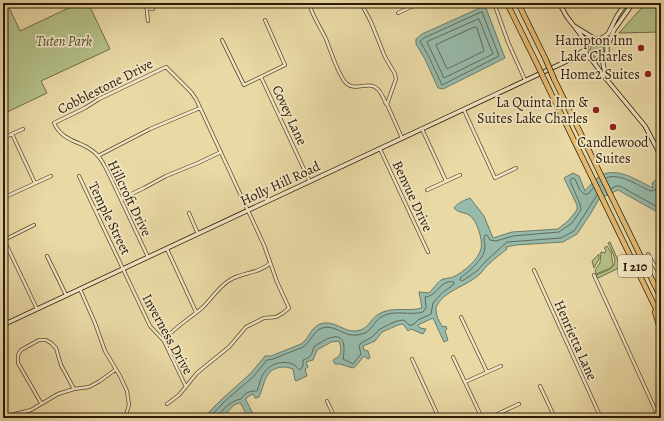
<svg xmlns="http://www.w3.org/2000/svg" width="664" height="421" viewBox="0 0 664 421" font-family="Alegreya,serif">
  <rect width="100%" height="100%" fill="#e9d9a5"/>
  <filter id="stains"><feTurbulence type="fractalNoise" baseFrequency=".005" numOctaves="4"/><feColorMatrix values="0 0 0 0 .2 0 0 0 0 .09 0 0 0 0 .02 0 0 0 .5 -.17"/></filter>
  <radialGradient id="worn" r=".72"><stop offset=".6" stop-color="#630" stop-opacity="0"/><stop offset="1" stop-color="#630" stop-opacity=".3"/></radialGradient>
  <path fill="#b4c088" stroke="#706d47" d="M3,3H7L20,31L79,3H88L110,49L41,81L47,93L3,114Z
    M646,3H661V32L619,33Z
    M590 50a7 7 0 1 1 14 0a7 7 0 1 1-14 0Z
    M610,242L621,267L598,278L596,275C618,267 619,264 608,243Z
    M607,246L611,252L613,265L611,268L596,274L595,270L600,263L601,252L605,253L606,250L604,248Z
    M599,254V259L594,268L592,261Z"/>
  <path fill="#97baab" stroke="#6c7a69" d="M482,7L486,8L505,58L443,89L438,88L425,59L416,44V39L422,34Z
    M573,173L579,176L585,191C591,184 599,174 608,173C623,170 640,182 653,188L652,183L656,180L661,188V214L618,190L599,199L591,213L577,234L563,242L516,245L506,247L507,249C501,254 495,258 490,263C486,266 483,271 480,274C466,287 444,290 436,307C436,316 438,320 443,327L446,326L447,329L445,331L448,340L444,342L433,318L418,325L420,328L426,329L423,334L411,329L408,331L403,324L398,325L382,332L375,341L363,346L364,350L368,351L370,358L368,359L364,356C360,360 358,365 353,368L340,364H335L333,360L339,356C342,351 341,347 339,341L331,342L317,350L313,360L306,362L308,367L305,369L307,376L296,381L295,380L293,369C283,365 271,367 266,378C263,384 262,391 259,397L255,398L253,394L247,397L246,400L255,418H248L241,404L239,403L234,405L222,418H203L221,400L251,373L265,356H271L301,344C310,338 310,328 320,324C334,319 343,332 355,331C370,330 369,319 379,314C392,306 408,312 422,308L419,292L429,293C432,290 438,282 441,280C445,278 450,278 453,277C464,272 478,260 481,249C483,241 478,226 474,220C467,210 460,215 454,208C457,203 465,200 470,198L484,216L493,238L512,232L558,229L569,220L577,210V205L564,178Z"/>
  <g fill="none" stroke-linecap="round" stroke-linejoin="round">
    <path stroke="#616a58" stroke-width="1" d="M482,12L499,56L442,85L429,57L420,41L424,38Z
      M479,19L493,54L444,78L427,42Z
      M475,27L477,28L484,51L447,69L436,45Z
      M606,178C620,172 638,186 651,191L657,189H661
      M593,188L588,194H584L580,190L575,179L573,178L571,179L570,181L580,204L581,210L572,223L559,232L513,236L496,241L490,240L487,235H485C483,239 485,242 485,247C485,258 469,272 461,277L460,280L462,281L477,271L486,261L507,242L561,238L574,231L597,195
      M611,189L616,186H620L661,209
      M209,418L224,402L254,376L267,360L273,359L303,347C311,342 313,331 322,328C335,324 344,337 357,335C373,333 371,324 381,317C393,309 411,316 423,312L426,308L425,297C438,296 440,279 454,282L453,285L442,293L433,303L431,314L418,320L413,325H409L404,320L397,321L390,324L380,329L372,337L361,343L359,346L361,354L353,364L343,359C346,342 343,330 323,341C321,343 317,344 315,346C312,349 313,352 311,355C309,358 306,359 303,360V366L300,370C297,368 296,366 293,364C281,360 268,364 262,376C260,380 259,386 257,391C250,391 245,392 241,399C233,400 220,409 219,418"/>
    <defs>
      <path id="street" d="M146,3L148,21
        M309,3C312,16 321,28 326,39C330,49 339,78 347,84C361,94 374,71 386,104
        M361,3L371,22L385,57L395,74L396,79L387,104L402,138
        M494,3L508,42L525,80
        M155,5L156,3
        M147,8L153,9V7
        M398,13L419,3
        M222,40L244,85L285,65L265,20
        M261,77L310,182
        M464,110L495,178L516,168
        M422,129L446,181
        M12,134L35,183
        M3,138L23,129
        M380,149L428,252
        M98,156L150,129L200,108
        M79,176L150,326L164,341L186,387
        M427,190L460,175
        M3,198L51,176
        M121,199L144,188L166,176L198,163L221,152
        M189,213L198,234
        M4,240L37,309
        M4,240L34,225
        M167,249L196,312
        M648,254L661,277
        M47,256L66,295
        M148,257C137,234 126,210 115,187C110,177 106,166 99,157C87,141 63,144 54,123L85,108L99,99L166,67L191,92L196,99L264,245L277,282L289,308L283,313L276,317L264,318L246,327L229,347L197,373L179,395L167,404
        M534,270L601,418
        M594,275L659,418
        M80,289L95,323L105,351L120,376L127,391L129,405L125,418
        M461,317L487,372
        M164,340C175,327 189,319 202,308C212,299 218,287 230,280C243,272 258,274 269,264
        M453,357L482,418
        M412,359L439,418
        M465,382L501,366
        M540,386L555,418
        M327,401L335,418
        M41,403L18,363V355L21,350L39,340H46L51,343L56,348L61,365L74,389
        M3,417L31,410L58,394L74,389L89,387L100,381L115,370
        M393,417V418
        M489,418L519,404"/>
      <path id="secondary" d="M559,3L567,17L584,39L586,47
        M574,26L595,39L602,40L607,45V52L604,58L603,64L606,77
        M595,39C577,44 588,68 604,58
        M600,39L608,34L617,16L626,3
        M607,47L614,30L633,3
        M572,60L582,57L590,58
        M592,60L603,75L645,126L661,156
        M3,325L567,61L586,49"/>
      <path id="highway" d="M507,3L537,64
        M518,3L546,60
        M554,79L661,298
        M546,83L661,319
        M655,312L661,332"/>
    </defs>
    <use href="#street" stroke="#5a4a2e" stroke-width="4"/>
    <use href="#secondary" stroke="#2b1a06" stroke-width="5"/>
    <use href="#highway" stroke="#2b1a06" stroke-width="6"/>
    <use href="#street" stroke="#f1e6c4" stroke-width="2.5"/>
    <use href="#secondary" stroke="#f1e6c4" stroke-width="3.5"/>
    <use href="#highway" stroke="#e4bc72" stroke-width="4.5"/>
    <defs>
      <path id="highway-bridge" d="M546,60L554,79
        M537,64L546,83"/>
    </defs>
    <use href="#highway-bridge" stroke="#2b1a06" stroke-width="6" stroke-linecap="butt"/>
    <use href="#highway-bridge" stroke="#e4bc72" stroke-width="4.5"/>
  </g>
  <g fill="#8f2418" stroke="#f1e6c4" stroke-width="1.5">
    <circle cx="641" cy="48" r="4"/>
    <circle cx="648" cy="74" r="4"/>
    <circle cx="596" cy="110" r="4"/>
    <circle cx="613" cy="127" r="4"/>
  </g>
  <g text-anchor="middle" stroke-width="3.5" stroke-linejoin="round" paint-order="stroke">
    <rect fill="#f1e6c4" stroke="#66573f" stroke-width="1" x="618" y="255" width="34" height="22" rx="3"/>
    <g font-size="13" font-weight="bold" fill="#2b1a06">
      <text x="635" y="271">I 210</text>
    </g>
    <g font-size="14" fill="#2b1a06" stroke="#f1e6c4" text-anchor="end">
      <text x="633" y="45">Hampton Inn<tspan x="633" dy="16">Lake Charles</tspan></text>
      <text x="640" y="79">Home2 Suites</text>
      <text x="588" y="107">La Quinta Inn &amp;<tspan x="588" dy="16">Suites Lake Charles</tspan></text>
      <text x="613" y="147" text-anchor="middle">Candlewood<tspan x="613" dy="16">Suites</tspan></text>
    </g>
    <g font-size="14" font-style="italic" fill="#544c2d" stroke="#f1e6c4">
      <text x="64" y="46">Tuten Park</text>
    </g>
    <g font-size="14" fill="#2b1a06" stroke="#f1e6c4">
      <text transform="translate(105 86) rotate(-27)" y="5">Cobblestone Drive</text>
      <text transform="translate(290 115) rotate(65)" y="5">Covey Lane</text>
      <text transform="translate(280 183) rotate(-25)" y="5">Holly Hill Road</text>
      <text transform="translate(413 196) rotate(65)" y="5">Benvue Drive</text>
      <text transform="translate(130 198) rotate(64)" y="5">Hillcroft Drive</text>
      <text transform="translate(110 218) rotate(64)" y="5">Temple Street</text>
      <text transform="translate(168 334) rotate(61)" y="5">Inverness Drive</text>
      <text transform="translate(576 340) rotate(66)" y="5">Henrietta Lane</text>
    </g>
  </g>
  <rect width="664" height="421" fill="none" stroke="#e9d9a5" stroke-width="16"/>
  <rect x="4" y="4" width="656" height="413" fill="none" stroke="#2b1a06" stroke-width="2"/>
  <rect x="8" y="8" width="648" height="405" fill="none" stroke="#2b1a06"/>
  <rect width="100%" height="100%" filter="url(#stains)"/>
  <rect width="100%" height="100%" fill="url(#worn)"/>
</svg>
